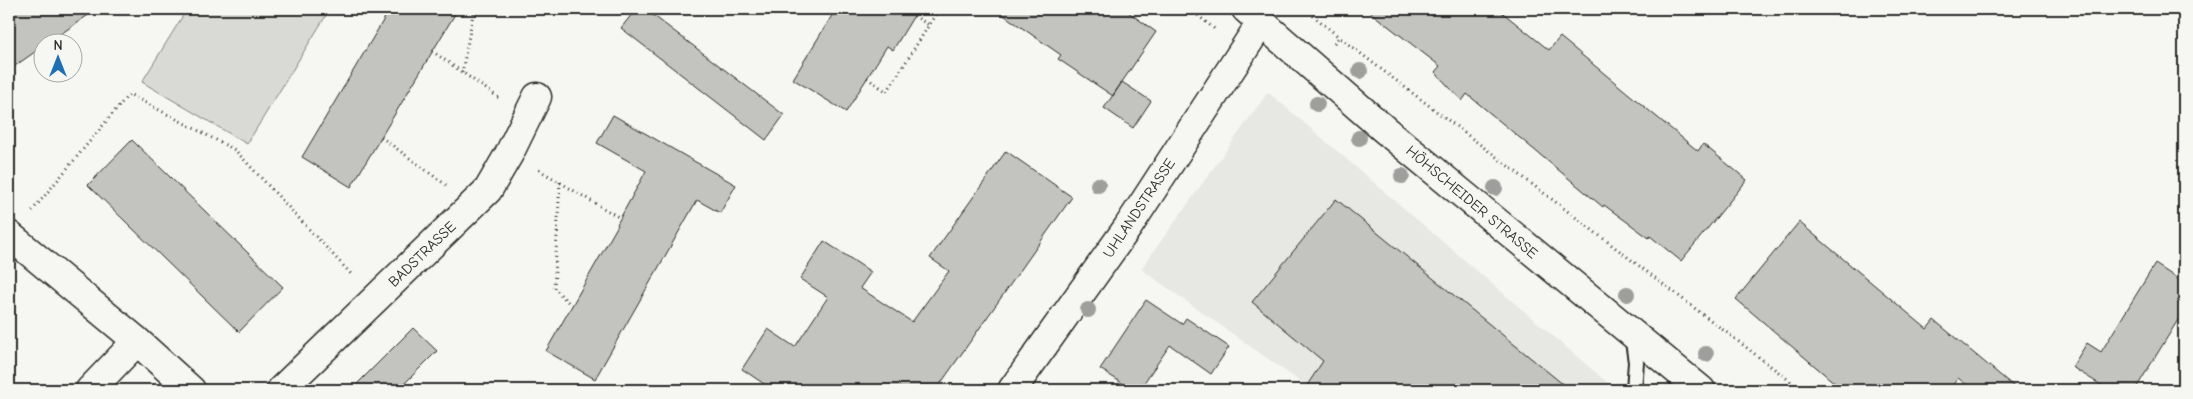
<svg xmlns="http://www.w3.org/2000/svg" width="2193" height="399" viewBox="0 0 2193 399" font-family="'Comic Neue',sans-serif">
  <rect width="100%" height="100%" fill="#f6f6f2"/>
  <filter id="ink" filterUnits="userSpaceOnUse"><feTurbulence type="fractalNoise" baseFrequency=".02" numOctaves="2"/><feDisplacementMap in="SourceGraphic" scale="10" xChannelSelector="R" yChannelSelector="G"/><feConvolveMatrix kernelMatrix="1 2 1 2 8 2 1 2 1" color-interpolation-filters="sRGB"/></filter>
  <g filter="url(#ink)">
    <path fill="#e7e7e3" d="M1268,92L1616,390H1312L1141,269Z"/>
    <path fill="#d9d9d5" stroke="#828280" d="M187,9H330L247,144L142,82Z"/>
    <path fill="#c3c3c0" stroke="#2b2b2b" d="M9,9H97L49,42H42V47L9,70Z
      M390,9H458L351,187L302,157Z
      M636,9H645L784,115L766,140L621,28Z
      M836,9H918L893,50L887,46L846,112L793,79Z
      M995,9H1124L1156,32L1122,82L1151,101L1133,128L1104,108L1122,82L1113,96L1058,59L1061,55Z
      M1366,9H1498L1549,50L1560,37L1698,151L1703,144L1747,180L1681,261L1650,236L1649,238L1604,205L1603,207L1467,94L1462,101L1435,72L1440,66Z
      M613,115L736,185L720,213L697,200L595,379L546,351L618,225L617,224L646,171L597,143Z
      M132,140L283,287L239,332L88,185Z
      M1006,151L1072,197L936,390H773L742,369L768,329L795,347L828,297L800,279L824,241L871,272L860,288L912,322L949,271L930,258Z
      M1336,199L1570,390H1304L1323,361L1252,302Z
      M1799,222L1927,329L1934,320L2018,390H1973L1958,378L1949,390H1843L1736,299Z
      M2155,264L2184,283V310L2135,390H2109L2072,367L2087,343L2101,352Z
      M1146,300L1182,324L1186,318L1229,347L1211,374L1170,345L1139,390H1133L1100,369Z
      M413,328L437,351L398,390H351Z"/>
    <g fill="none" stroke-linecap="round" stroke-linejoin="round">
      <defs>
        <path id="service" d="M1632,335L1636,362L1634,390"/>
        <path id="minor" d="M9,235L137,341L191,390
          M90,390L137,341
          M281,390L488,190L509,154L537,97
          M1012,390L1128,227L1261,23"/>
        <path id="tertiary" d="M1246,9L1385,130L1701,390"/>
      </defs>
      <use href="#service" stroke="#2b2b2b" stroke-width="18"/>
      <use href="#minor" stroke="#2b2b2b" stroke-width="31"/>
      <use href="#tertiary" stroke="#2b2b2b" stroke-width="31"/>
      <path stroke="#2b2b2b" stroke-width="3" stroke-dasharray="1 4" stroke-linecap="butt" d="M1190,9L1217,31
        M1305,9L1339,37
        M914,16L929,25
        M1334,43L1339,37L1802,390
        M432,51L499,98
        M462,73L474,9
        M867,78L887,92L939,9
        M381,137L446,185
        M539,170L620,218
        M560,182L554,288L570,304
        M32,211L129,94L235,150L352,275"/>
      <use href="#service" stroke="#f6f6f2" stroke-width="14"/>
      <use href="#minor" stroke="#f6f6f2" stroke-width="28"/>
      <use href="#tertiary" stroke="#f6f6f2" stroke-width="28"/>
    </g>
    <g fill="#9e9e9c">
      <circle cx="1360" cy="71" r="8"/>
      <circle cx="1317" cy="104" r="8"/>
      <circle cx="1359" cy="138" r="8"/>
      <circle cx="1402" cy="176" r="8"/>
      <circle cx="1098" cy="185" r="8"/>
      <circle cx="1495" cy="188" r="8"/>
      <circle cx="1627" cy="294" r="8"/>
      <circle cx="1088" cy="310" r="8"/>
      <circle cx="1706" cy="354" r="8"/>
    </g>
  </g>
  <g text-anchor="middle" stroke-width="5" stroke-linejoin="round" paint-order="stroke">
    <g font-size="15" fill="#2b2b2b" stroke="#f6f6f2">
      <text transform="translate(1472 202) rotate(40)" y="5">HÖHSCHEIDER STRASSE</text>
      <text transform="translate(1139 208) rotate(-56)" y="5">UHLANDSTRASSE</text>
      <text transform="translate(422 254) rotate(-44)" y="5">BADSTRASSE</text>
    </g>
  </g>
  <rect width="2193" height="399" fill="none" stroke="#f6f6f2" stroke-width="30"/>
  <rect x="15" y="15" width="2163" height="369" fill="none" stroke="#2b2b2b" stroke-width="2" filter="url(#ink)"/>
  <g transform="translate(58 58)"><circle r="24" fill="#f6f6f2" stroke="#a5a5a2"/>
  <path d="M0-4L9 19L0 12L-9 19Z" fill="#1f6fb2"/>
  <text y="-8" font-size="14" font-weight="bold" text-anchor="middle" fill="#2b2b2b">N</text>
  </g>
</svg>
